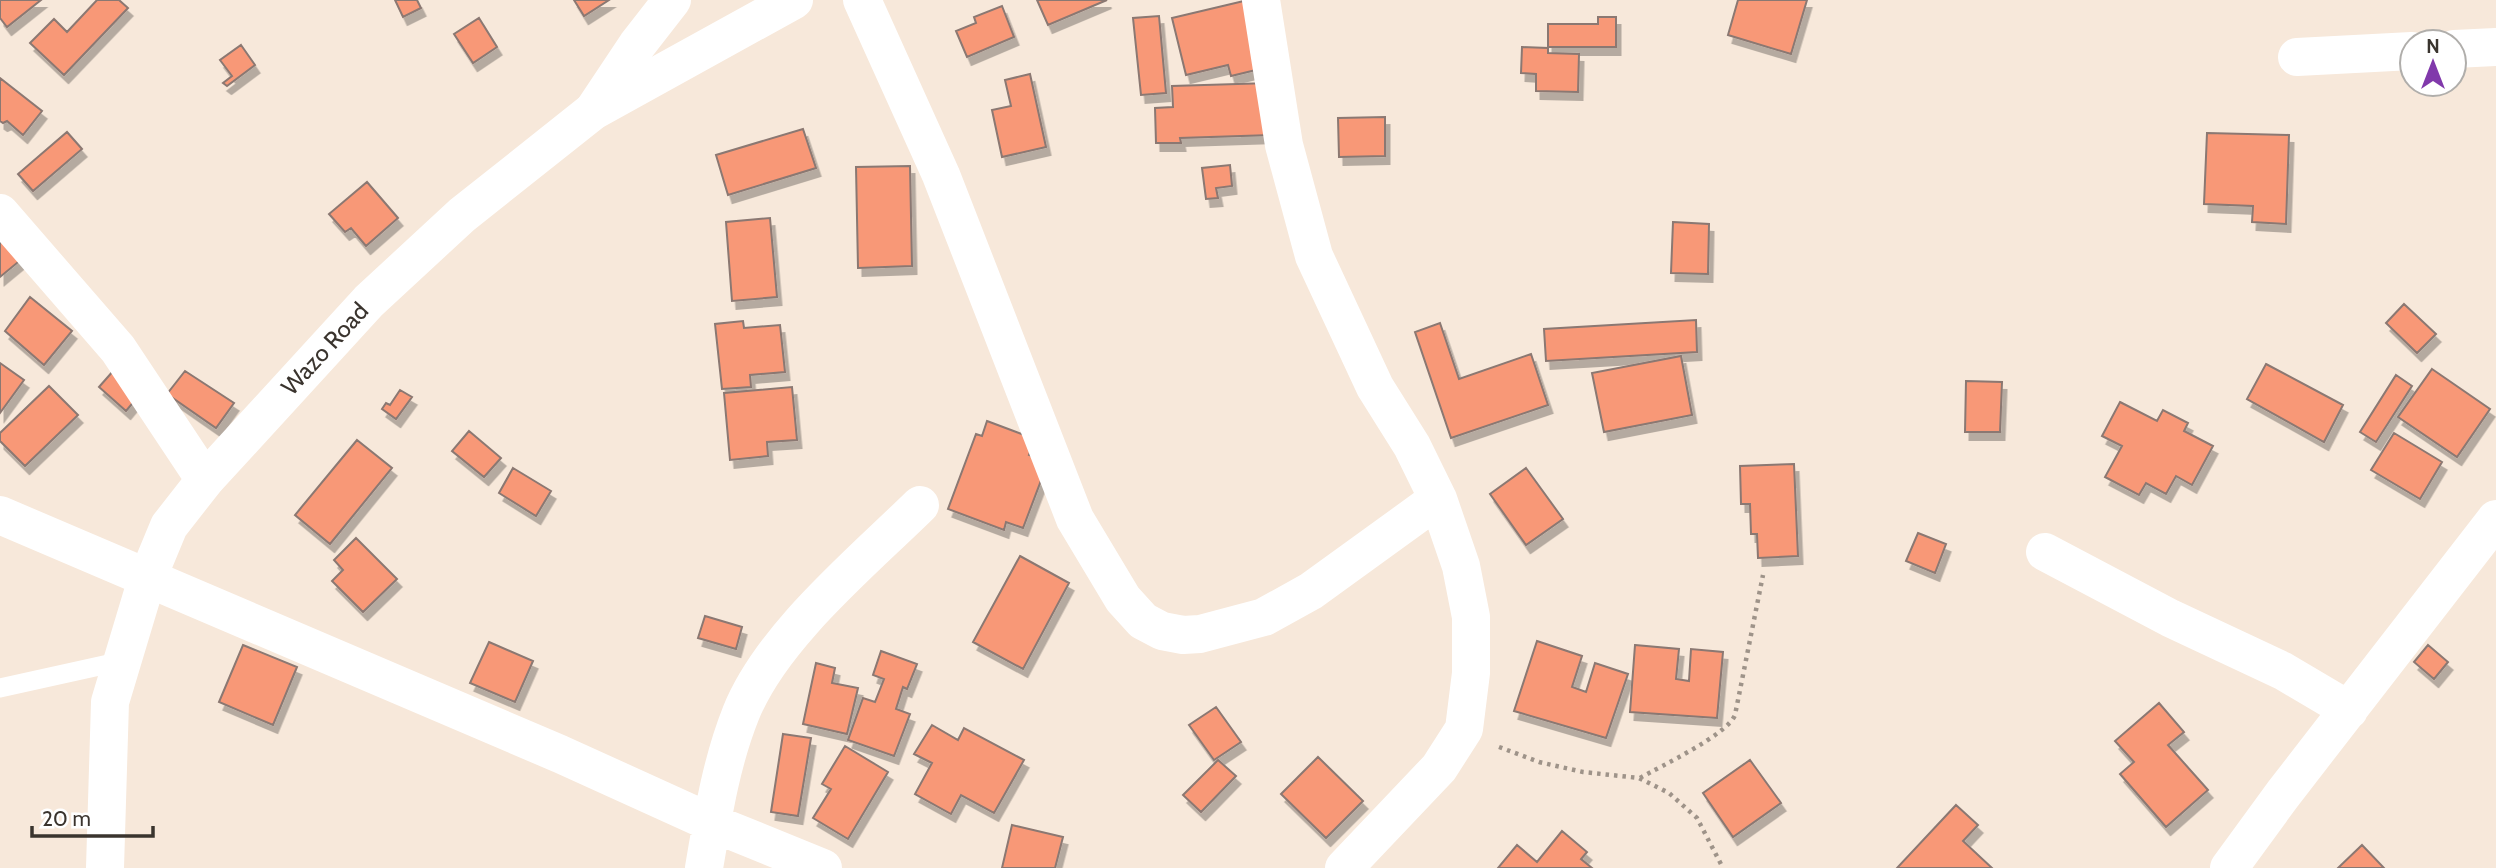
<svg xmlns="http://www.w3.org/2000/svg" width="2496" height="868" viewBox="0 0 2496 868" font-family="Cabin,sans-serif">
  <defs>
    <filter id="shadow"><feDropShadow dx="4.5" dy="8" stdDeviation="0" flood-color="#0004"/></filter>
  </defs>
  <rect width="100%" height="100%" fill="#f7e8da"/>
  <path fill="#f89877" stroke="#8b7872" stroke-width="2" filter="url(#shadow)" d="M0,0H41L7,27L0,18Z
    M97,0H119L128,8L64,75L30,43L54,19L67,32Z
    M395,0H417L421,8L403,17Z
    M574,0H609L584,16Z
    M1037,0H1107L1048,25Z
    M1248,0L1256,70L1231,76L1228,65L1186,75L1172,18Z
    M1738,0H1807L1791,54L1728,35Z
    M1002,6L1014,37L967,57L956,31L976,23L974,17Z
    M1159,16L1166,93L1141,95L1133,18Z
    M1598,17H1616V47H1548V24H1598Z
    M479,18L497,47L473,63L454,34Z
    M241,45L255,65L227,86L223,83L232,76L220,60Z
    M1522,47L1548,48V53L1579,54L1578,92L1536,91V74L1521,73Z
    M1030,74L1046,147L1002,157L992,110L1011,106L1005,80Z
    M0,78L42,111L23,135L7,121L3,123L0,121Z
    M1270,83L1272,135L1180,138L1181,143H1156L1155,108L1173,107L1172,86Z
    M1385,117V156L1339,157L1338,118Z
    M803,129L816,168L728,195L716,155Z
    M67,132L82,149L33,191L18,174Z
    M2207,133L2289,135L2286,224L2252,222L2253,206L2204,204Z
    M1230,165L1232,186L1216,188L1218,198L1206,199L1202,168Z
    M910,166L912,266L858,268L856,167Z
    M367,182L398,218L366,246L351,228L345,232L329,214Z
    M770,218L777,297L732,301L726,222Z
    M1673,222L1709,224L1708,274L1671,273Z
    M0,231L23,258L0,277Z
    M30,297L72,331L44,365L5,331Z
    M2404,304L2436,334L2417,353L2386,323Z
    M1696,320L1697,352L1546,361L1544,329Z
    M743,321L744,328L780,325L785,372L750,375L751,387L722,389L715,324Z
    M1440,323L1459,379L1531,354L1548,405L1451,438L1415,332Z
    M1681,356L1692,415L1604,432L1592,373Z
    M0,363L24,380L0,413Z
    M2266,364L2343,405L2324,442L2247,399Z
    M2432,369L2490,409L2457,457L2398,417Z
    M114,370L141,393L126,411L99,387Z
    M185,371L234,403L216,428L167,394Z
    M2396,375L2412,386L2376,442L2360,432Z
    M1966,381L2002,382L2000,432H1965Z
    M49,386L78,415L25,466L0,441V433Z
    M792,387L797,440L767,442L768,456L730,460L724,393Z
    M400,390L412,397L396,419L382,409L386,403L390,405Z
    M2120,402L2157,421L2163,410L2188,423L2184,431L2213,446L2192,485L2176,476L2166,494L2146,483L2139,495L2105,477L2122,446L2102,436Z
    M987,421L1035,439L1029,455L1048,462L1023,528L1006,522L1004,530L948,509L976,434L982,436Z
    M469,431L501,458L484,477L452,451Z
    M2394,433L2442,462L2420,499L2371,470Z
    M357,440L392,468L330,544L295,515Z
    M1794,464L1798,556L1758,558L1757,534H1751L1750,504H1741L1740,466Z
    M513,468L551,491L536,516L499,493Z
    M1526,468L1563,519L1526,545L1490,494Z
    M1918,533L1946,544L1935,573L1906,561Z
    M356,538L397,579L363,612L332,581L343,570L334,560Z
    M1020,556L1069,583L1023,669L973,642Z
    M705,616L742,627L736,649L698,638Z
    M1537,641L1582,656L1572,687L1586,692L1595,663L1628,674L1606,738L1514,711Z
    M489,642L533,661L515,702L470,683Z
    M243,645L297,667L273,725L219,702Z
    M1635,645L1679,649L1676,679L1689,681L1691,649L1723,652L1717,718L1630,712Z
    M2428,645L2448,662L2434,679L2414,662Z
    M881,651L917,664L907,689L903,687L896,709L910,714L894,756L848,740L863,698L875,702L884,679L873,675Z
    M816,663L835,668L832,683L858,688L847,734L803,724Z
    M2159,703L2184,732L2168,745L2208,790L2166,827L2120,774L2134,762L2115,741Z
    M1216,707L1241,742L1214,760L1189,725Z
    M932,725L958,740L964,728L1024,760L994,813L961,795L951,814L915,794L932,763L914,754Z
    M783,734L811,738L798,816L771,812Z
    M845,746L888,772L848,839L813,818L831,789L822,784Z
    M1318,757L1363,801L1326,838L1281,794Z
    M1218,760L1236,776L1201,812L1183,795Z
    M1750,760L1781,803L1733,837L1703,793Z
    M1956,805L1978,825L1963,841L1992,868H1897Z
    M1012,825L1063,837L1055,868H1002Z
    M1562,831L1587,852L1581,859L1592,868H1498L1517,845L1537,862Z
    M2362,845L2384,868H2338Z"/>
  <g fill="none" stroke-linecap="round" stroke-linejoin="round">
    <path stroke="#9e9389" stroke-width="4.5" stroke-dasharray="3.5 5" stroke-linecap="butt" d="M1499,747L1539,762L1583,772L1639,778L1669,793L1697,818L1723,868
      M1640,778C1661,766 1727,735 1735,715L1763,575"/>
    <path stroke="#fff" stroke-width="19" d="M0,688L122,661"/>
    <path stroke="#fff" stroke-width="38" d="M862,0L941,175L1075,519L1123,599L1143,621L1162,631L1183,635L1200,634L1264,617L1311,591L1438,499
      M1261,0L1284,145L1314,256L1375,387L1412,446L1438,499L1461,566L1471,617V673L1464,729L1439,768L1344,868
      M2454,49L2496,47
      M2297,57L2412,51
      M593,111L637,45L672,0
      M0,213L118,349L205,480
      M0,515L560,754L712,823L823,868
      M2045,552L2170,618L2283,671L2349,710
      M704,868C713,815 721,763 741,713C772,636 861,563 920,505
      M2229,868L2283,794L2496,519"/>
    <path stroke="#fff" stroke-width="38" id="s1" d="M105,868L110,702L147,579L169,526L205,480L369,301L462,215L593,111L794,0"/>
  </g>
  <g text-anchor="middle" stroke-width="5" stroke-linejoin="round" paint-order="stroke">
    <g font-size="24" fill="#3a342e" stroke="#fff">
      <text dy="8" stroke="none"><textPath href="#s1" startOffset="588">Wazo Road</textPath></text>
    </g>
  </g>
  <g transform="translate(2433 63)"><circle r="33" fill="#ffffff" stroke="#b0aeab" stroke-width="2"/>
  <path d="M0-5L12 26L0 18L-12 26Z" fill="#8139ab"/>
  <text y="-10" font-size="19" font-weight="bold" text-anchor="middle" fill="#3a342e">N</text>
  </g>
  <path d="M32 826v10h121v-10" fill="none" stroke="#3a342e" stroke-width="3.5"/>
  <text x="42" y="826" font-size="21" fill="#3a342e" stroke="#ffffff" stroke-width="5" paint-order="stroke">20 m</text>
</svg>
